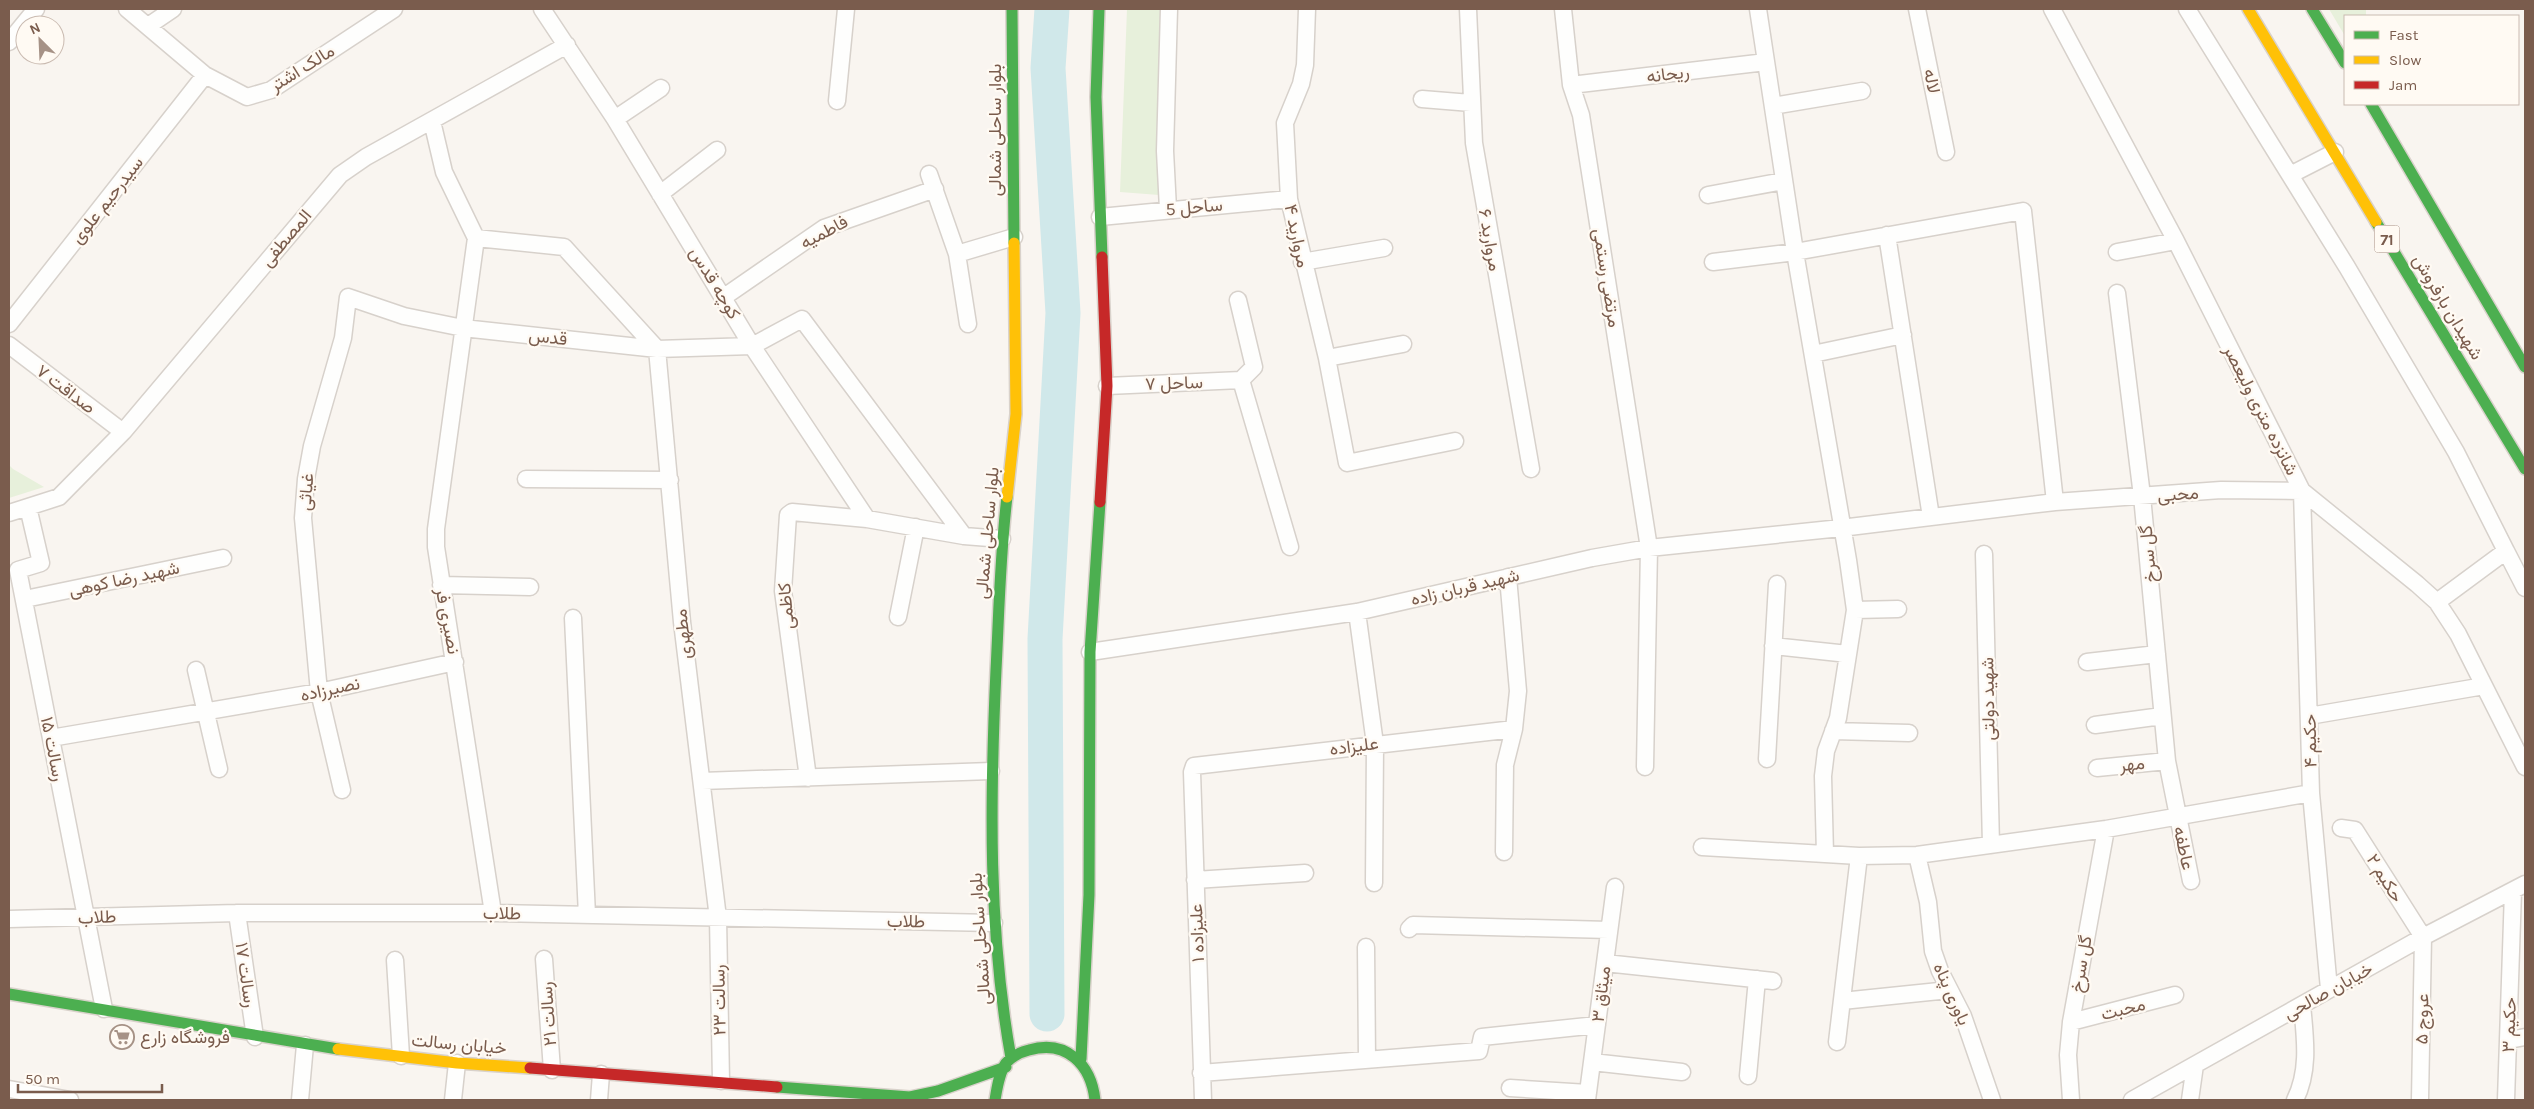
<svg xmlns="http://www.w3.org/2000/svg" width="2534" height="1109" viewBox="0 0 2534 1109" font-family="Karla,Vazirmatn,sans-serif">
  <rect width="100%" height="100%" fill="#f9f5f0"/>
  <path fill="#e7f0db" d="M1127,9H1165L1159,195L1120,192Z
    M2329,9H2366V16H2345V36Z
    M9,465L13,469L44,487L9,498Z"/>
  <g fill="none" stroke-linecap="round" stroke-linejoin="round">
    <path stroke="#d0e8ea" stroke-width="35" d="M1047,1014L1045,639L1063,313L1048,68L1052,9"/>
    <defs>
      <path id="street" d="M127,9L205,75L247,97L271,90L394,9
        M542,9L615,119L752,346L867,519
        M1307,9L1305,65L1301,84L1285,123L1289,199L1327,358L1347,463L1455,441
        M1468,9L1474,143L1531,469
        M1563,9L1571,85L1581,115L1649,548L1645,767
        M1758,9L1795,252L1848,560L1855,610L1838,718L1826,751L1823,776L1825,854
        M1917,9L1946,152
        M2052,9L2176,241L2302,491L2417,584L2437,602L2458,634L2525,767
        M2187,9L2347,267L2456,452L2506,551L2437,602
        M148,26L173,9
        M9,42L36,9
        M1571,85L1766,62
        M1422,99L1471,103
        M837,101L846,9
        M1773,106L1862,91
        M615,119L661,88
        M432,121L444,172L476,238L436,529V547L493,913
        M929,174L957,254L1014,237
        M2290,175L2335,152
        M660,194L717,150
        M1708,195L1784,181
        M1168,209L1165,151L1169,9
        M1100,217L1289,199
        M1887,235L1931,517
        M476,238L564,247L657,349L682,622L718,918L721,1081
        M2117,252L2176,241
        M957,254L968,324
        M1302,262L1384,248
        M1713,262L1795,252L2023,211L2055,502
        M2117,293L2142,496L2167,761L2191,881
        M724,297L824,228L935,189
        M1238,300L1254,367L1241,380L1290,547
        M9,324L205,75
        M9,345L123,432
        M1813,354L1903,335
        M1327,358L1403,344
        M1107,386L1241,380
        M526,479L670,480
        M2302,491L2311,793L2329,989
        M28,507L41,563L18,570L104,1009
        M9,513L59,497L123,432L340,175L366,157L567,45
        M2506,551L2525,588
        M1984,554L1991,845
        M441,585L530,587
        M25,599L223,558
        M1855,610L1898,609
        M1357,612L1375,744L1374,883
        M898,617L916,527
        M573,618L587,915
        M1773,646L1848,654
        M1090,652L1357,612L1592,558L1649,548L1841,528L2055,502L2221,490L2302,491
        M2087,662L2157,654
        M196,670L219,769
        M2309,716L2484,686
        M2095,725L2162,716
        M1833,731L1909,733
        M51,738L319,692L455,662
        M1767,759L1777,584
        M2097,768L2167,761
        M808,778L783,591L788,515L792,512L867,519L964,536L1002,539
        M702,781L991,771
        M342,790L319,692L303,518L306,479L312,446L343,338L348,297L404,316L463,328L657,349L752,346L802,319L964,536
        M2341,828L2355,830L2423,937
        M1702,847L1859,856L1917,855L2106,829L2311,793
        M1504,852L1505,765L1514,729L1518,691L1508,577
        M1917,855L1928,902L1933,951L1940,971L1963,1016L1992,1100
        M1195,880L1305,873
        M237,913L255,1037
        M9,919L237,913H493L994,923
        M1409,929L1413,925L1609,930
        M1366,947L1367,1060
        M544,959L552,1070
        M395,960L401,1056
        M1605,963L1773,981
        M1842,1001L1949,990
        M2071,1022L2175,995
        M2509,1040L2525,1037
        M1837,1042L1859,856
        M1592,1062L1682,1072
        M1201,1073L1479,1051L1482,1037L1597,1025
        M1748,1076L1757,979
        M1510,1088L1588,1093
        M9,1089L70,1100
        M300,1100L305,1045
        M453,1100L457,1063
        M599,1100L601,1074
        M1203,1100L1192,772L1194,766L1514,729
        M1587,1100L1615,887
        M2071,1100L2068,1055L2071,1022L2106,829
        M2132,1100L2423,937L2525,884
        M2190,1100L2195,1065
        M2295,1100C2310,1070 2305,1037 2302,1005
        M2420,1100L2423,937
        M2506,1100L2513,891"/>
      <path id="fast" d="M1012,9L1014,243
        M1099,9L1096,97L1102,257
        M2312,9L2345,63
        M2371,104L2525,367
        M2376,222L2525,469
        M1007,497C1000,555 999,612 996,670C990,800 988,930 1011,1058
        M9,994L338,1049
        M1081,1059L1089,895L1090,652L1100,502
        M777,1087L910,1097L923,1100
        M910,1097L938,1091L1006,1067
        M995,1100C997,1088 999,1073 1006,1063C1012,1056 1021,1052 1029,1050C1067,1039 1091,1065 1095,1100"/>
      <path id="slow" d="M2248,9L2376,222
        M1007,497L1016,414L1014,243
        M338,1049L457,1063L530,1068"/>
      <path id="jam" d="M1100,502L1107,386L1102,257
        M530,1068L777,1087"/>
    </defs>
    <use href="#street" stroke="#d7d1cb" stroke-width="19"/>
    <use href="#fast" stroke="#d9d2cb" stroke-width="14"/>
    <use href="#slow" stroke="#d9d2cb" stroke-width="14"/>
    <use href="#jam" stroke="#d9d2cb" stroke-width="14"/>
    <use href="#street" stroke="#fefefd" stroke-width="16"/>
    <use href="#fast" stroke="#4caf50" stroke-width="11"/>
    <use href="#slow" stroke="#ffc107" stroke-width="11"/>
    <use href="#jam" stroke="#c62828" stroke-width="11"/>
  </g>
  <defs>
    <symbol id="supermarket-ring" viewBox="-11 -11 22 22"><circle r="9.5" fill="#fffaf3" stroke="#a69286" stroke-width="1.5"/><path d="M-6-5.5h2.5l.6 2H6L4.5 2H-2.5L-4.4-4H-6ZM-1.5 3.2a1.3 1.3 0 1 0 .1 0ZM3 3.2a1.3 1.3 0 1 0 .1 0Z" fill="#a69286"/></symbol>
  </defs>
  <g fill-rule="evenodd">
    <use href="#supermarket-ring" x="108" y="1023" width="28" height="28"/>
  </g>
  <g text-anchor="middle" stroke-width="4.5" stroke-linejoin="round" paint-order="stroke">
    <rect fill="#fffaf3" stroke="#a28b7f" stroke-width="1" x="2374.5" y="225.5" width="25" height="27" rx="4"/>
    <g font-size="16" font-weight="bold" fill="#7a5c4d">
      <text x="2387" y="245">71</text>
    </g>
    <g font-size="18" fill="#7a5c4d" stroke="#fffaf3">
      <text transform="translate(302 68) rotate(-32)" y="6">مالک اشتر</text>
      <text transform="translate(1668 74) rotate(-7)" y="6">ریحانه</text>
      <text transform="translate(1932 81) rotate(79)" y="6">لاله</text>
      <text transform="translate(995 130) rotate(-90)" y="6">بلوار ساحلی شمالی</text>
      <text transform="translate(107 200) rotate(-52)" y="6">سیدرحیم علوی</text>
      <text transform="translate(1194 207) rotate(-5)" y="6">ساحل 5</text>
      <text transform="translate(824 232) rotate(-28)" y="6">فاطمیه</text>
      <text transform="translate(1297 236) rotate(78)" y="6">مروارید ۴</text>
      <text transform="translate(286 238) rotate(-50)" y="6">المصطفی</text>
      <text transform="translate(1490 240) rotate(80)" y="6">مروارید ۶</text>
      <text transform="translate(1607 278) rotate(81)" y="6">مرتضی رستمی</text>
      <text transform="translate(715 283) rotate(59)" y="6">کوچه قدس</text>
      <text transform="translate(2448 307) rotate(59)" y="6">شهیدان بارفروش</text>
      <text transform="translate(548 337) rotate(6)" y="6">قدس</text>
      <text transform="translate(1174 383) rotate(-2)" y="6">ساحل ۷</text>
      <text transform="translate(66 389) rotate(37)" y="6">صداقت ۷</text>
      <text transform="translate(2261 410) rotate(63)" y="6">شانزده متری ولیعصر</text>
      <text transform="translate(306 492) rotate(-85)" y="6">غیاثی</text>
      <text transform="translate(2178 494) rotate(-4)" y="6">محبی</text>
      <text transform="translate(987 533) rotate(-85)" y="6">بلوار ساحلی شمالی</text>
      <text transform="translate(2148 554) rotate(-95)" y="6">گل سرخ</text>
      <text transform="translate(124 579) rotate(-12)" y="6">شهید رضا کوهی</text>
      <text transform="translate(1465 587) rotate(-13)" y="6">شهید قربان زاده</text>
      <text transform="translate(786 606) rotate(-95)" y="6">کاظمی</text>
      <text transform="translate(448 621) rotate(79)" y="6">نصیری فر</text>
      <text transform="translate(683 634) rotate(-96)" y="6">مطهری</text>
      <text transform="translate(330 689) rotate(-12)" y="6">نصیرزاده</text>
      <text transform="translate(1988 699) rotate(-91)" y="6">شهید دولتی</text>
      <text transform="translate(2310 741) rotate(-91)" y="6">حکیم ۴</text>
      <text transform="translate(1354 746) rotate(-7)" y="6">علیزاده</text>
      <text transform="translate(53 749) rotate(79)" y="6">رسالت ۱۵</text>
      <text transform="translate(2132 764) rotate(-6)" y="6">مهر</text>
      <text transform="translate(2184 848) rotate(78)" y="6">عاطفه</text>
      <text transform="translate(2385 878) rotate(58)" y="6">حکیم ۲</text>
      <text transform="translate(502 913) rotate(1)" y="6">طلاب</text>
      <text transform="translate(97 917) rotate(-2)" y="6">طلاب</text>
      <text transform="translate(906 921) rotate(1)" y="6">طلاب</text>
      <text transform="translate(1197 933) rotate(-92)" y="6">علیزاده ۱</text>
      <text transform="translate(980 939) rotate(-94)" y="6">بلوار ساحلی شمالی</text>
      <text transform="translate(2081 964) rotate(-80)" y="6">گل سرخ</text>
      <text transform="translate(246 975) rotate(82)" y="6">رسالت ۱۷</text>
      <text transform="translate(2328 991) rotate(-29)" y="6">خیابان صالحی</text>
      <text transform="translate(1601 994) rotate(-83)" y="6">میثاق ۳</text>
      <text transform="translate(1952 994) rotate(66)" y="6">یاوری پناه</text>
      <text transform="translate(719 1000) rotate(-91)" y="6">رسالت ۲۳</text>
      <text transform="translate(2123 1009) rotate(-14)" y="6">محبت</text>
      <text transform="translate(548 1014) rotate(-94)" y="6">رسالت ۲۱</text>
      <text transform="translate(2422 1019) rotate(-89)" y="6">عروج ۵</text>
      <text transform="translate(2509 1025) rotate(-88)" y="6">حکیم ۳</text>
      <text transform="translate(459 1044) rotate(5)" y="6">خیابان رسالت</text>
    </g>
    <g font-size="18" fill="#7a5c4d" stroke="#fffaf3" text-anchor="start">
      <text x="140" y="1043">فروشگاه زارع</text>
    </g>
  </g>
  <rect width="2534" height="1109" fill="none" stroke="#7a5c4d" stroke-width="20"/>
  <rect x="2344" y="15" width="175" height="90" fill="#fffaf3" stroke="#cabbb1"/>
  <rect x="2354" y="31" width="25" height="8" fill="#4caf50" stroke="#cabbb1"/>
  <text x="2389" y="40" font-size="15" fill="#7a5c4d">Fast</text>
  <rect x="2354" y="56" width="25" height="8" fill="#ffc107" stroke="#cabbb1"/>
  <text x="2389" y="65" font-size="15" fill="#7a5c4d">Slow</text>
  <rect x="2354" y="81" width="25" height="8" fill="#c62828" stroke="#cabbb1"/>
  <text x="2389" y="90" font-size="15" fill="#7a5c4d">Jam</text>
  <g transform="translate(40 40) rotate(336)"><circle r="24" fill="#fffaf3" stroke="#cabbb1"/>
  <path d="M0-4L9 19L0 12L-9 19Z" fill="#a69286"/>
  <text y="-8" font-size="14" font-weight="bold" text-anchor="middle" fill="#7a5c4d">N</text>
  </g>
  <path d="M18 1084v8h144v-8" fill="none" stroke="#7a5c4d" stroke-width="2.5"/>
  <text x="25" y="1084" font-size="15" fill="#7a5c4d" stroke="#fffaf3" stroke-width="4" paint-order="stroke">50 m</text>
</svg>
